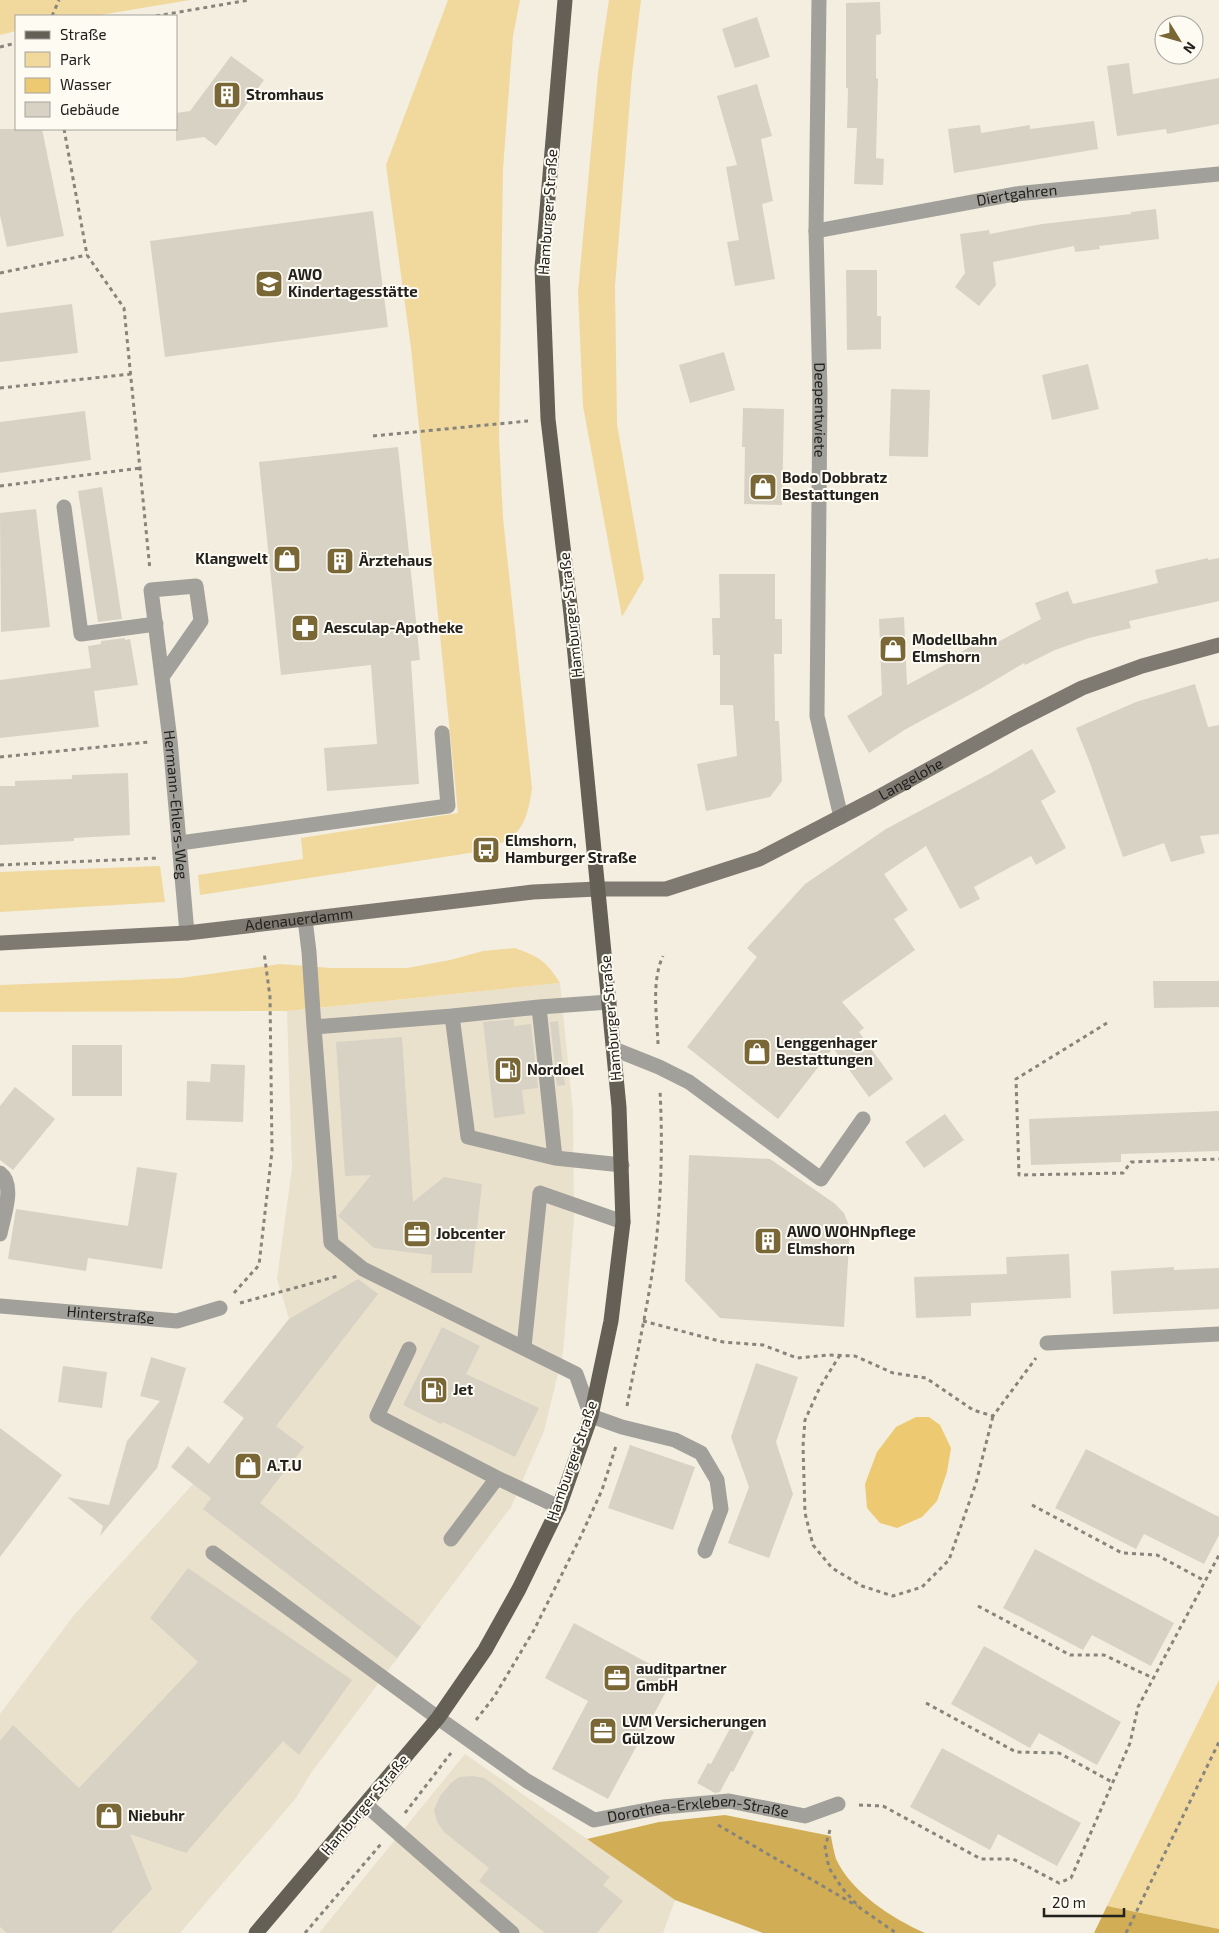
<svg xmlns="http://www.w3.org/2000/svg" width="1219" height="1933" viewBox="0 0 1219 1933" font-family="'Exo 2',sans-serif">
  <rect width="100%" height="100%" fill="#f3eee0"/>
  <path fill="#eae1cd" d="M560,983L573,1111L574,1219L563,1353L544,1431L511,1507L311,1773L296,1798L180,1933H0V1714L74,1615L193,1484L244,1418L223,1402L289,1319L277,1279L292,1168L287,1011Z
    M465,1754L675,1900L663,1933H319Z"/>
  <path fill="#f1d99e" d="M0,0H190L94,16H16V31L0,35Z
    M448,0H520L513,36L503,169L499,439L503,518L532,788C526,831 517,840 476,852L200,895L198,875L303,859L301,838L458,813L411,348L386,165Z
    M609,0H641L632,74L615,286L617,424L644,579L622,617L583,406L578,292L598,73Z
    M160,866L165,902L0,912V872Z
    M515,948C540,957 546,961 560,983L287,1011L0,1012V985L181,978L280,964L331,968H407L450,960L483,951Z
    M1219,1680V1929L1107,1906Z"/>
  <path fill="#d1ae55" d="M725,1815L831,1836C832,1843 834,1852 836,1859C851,1892 893,1919 925,1933H763L675,1900L587,1839L659,1822Z
    M1107,1906L1219,1929V1933H1094Z"/>
  <path fill="#edca71" d="M916,1417H929L940,1425L951,1448L947,1472L937,1501L922,1517L897,1528L880,1523L867,1508L865,1484L877,1452L896,1427Z"/>
  <path fill="#d8d2c5" d="M880,2L881,34L876,35V78L878,79L876,158L884,159L883,185L854,184L857,128H847L848,88H846V3Z
    M757,17L770,57L735,68L722,29Z
    M231,56L264,80L216,146L204,137L176,141V113L190,111Z
    M1129,63L1133,94L1219,78V124L1167,134L1166,129L1117,136L1107,66Z
    M757,84L772,136L761,139L773,201L762,204L775,279L735,286L727,242L739,240L726,167L737,165L717,96Z
    M1094,121L1098,149L954,173L948,129L980,125L981,133L1030,125V129Z
    M0,129H42L64,236L7,247L0,215Z
    M1156,209L1159,239L1099,246L1100,249L1075,252L1074,246L993,262L996,285L979,306L955,287L965,273L960,234L989,230L990,234L1042,224L1131,214V212Z
    M373,211L388,327L165,357L150,241Z
    M846,270H877V316H881V349L847,350Z
    M72,304L78,353L0,362V313Z
    M724,352L735,390L690,403L679,365Z
    M1088,364L1099,409L1052,420L1042,375Z
    M891,389L930,390L928,457L889,456Z
    M743,408L784,409L782,505L744,504L745,447H742Z
    M85,411L91,460L0,473V422Z
    M398,447L420,660L411,661L419,784L327,791L324,748L377,744L371,665L281,675L259,462Z
    M102,487L122,619L98,622L78,491Z
    M36,509L50,627L1,632L0,513Z
    M1208,558V560L1219,558V601L1129,621L1131,628L1089,638L1055,650L1025,665L1024,663L982,688L906,729L869,753L847,716L882,695L879,619L904,617L907,685L963,655L961,652L991,635L996,643L1041,619L1035,603L1068,591L1073,604L1158,583L1155,570Z
    M719,574H775V619H782V654H774L775,721H779L782,781L770,797L706,811L697,764L737,756L733,705H720V655H713L712,618H720Z
    M125,638V640L130,639L138,685L94,691L99,727L0,738V680L91,668L88,646L101,644V641Z
    M1195,684L1208,727L1219,725V834L1200,836L1205,853L1171,862L1164,843L1123,857L1090,763L1076,728L1136,702Z
    M1032,749L1056,792L1041,801L1066,848L1036,865L1031,856L974,887L980,899L960,909L926,846L884,874L908,910L894,919L915,950L842,1002L864,1028L859,1032L893,1079L869,1097L833,1048L778,1119L687,1047L757,957L747,948L805,884L886,829L991,773Z
    M128,773L130,835L74,838V841L0,845V786H15V781L72,779V775Z
    M1153,981H1219V1007L1154,1008Z
    M514,1019V1026L531,1024L538,1088L522,1090L525,1114L494,1118L483,1022Z
    M558,1021L565,1085L557,1086L550,1022Z
    M402,1037L413,1202L444,1177L482,1184L472,1273H431L432,1255L374,1248L338,1216L371,1175L345,1176L336,1042Z
    M72,1045H122V1096H72Z
    M211,1064L245,1065L243,1122L186,1120L187,1081L210,1082Z
    M15,1087L55,1119L13,1170L0,1160V1106Z
    M1219,1111V1151L1121,1154V1162L1031,1165L1029,1119Z
    M945,1114L964,1140L924,1168L905,1142Z
    M689,1155L770,1159L834,1203L844,1213L850,1228L844,1327L720,1318L685,1281Z
    M137,1167L177,1173L162,1269L88,1258L86,1271L8,1259L16,1209L128,1226Z
    M1069,1254L1071,1298L971,1303V1316L916,1318L914,1277L1007,1274L1006,1257Z
    M1174,1267V1270L1219,1268V1309L1113,1314L1111,1271Z
    M358,1279L378,1294L276,1426L304,1447L260,1503L421,1627L397,1658L203,1509L211,1498L171,1467L188,1446L209,1464L244,1418L223,1402L289,1319Z
    M442,1327L480,1346L466,1374L539,1408L515,1457L443,1422L441,1424L403,1405Z
    M151,1357L186,1368L157,1468L100,1536L103,1526L67,1497L109,1505L127,1441L160,1401L140,1396Z
    M756,1363L798,1377L776,1442L793,1494L769,1558L728,1543L749,1487L731,1437Z
    M63,1366L107,1372L102,1408L58,1402Z
    M0,1428L62,1475L0,1557Z
    M630,1445L695,1467L673,1530L608,1508Z
    M1086,1449L1219,1517V1535L1204,1564L1144,1534L1136,1549L1055,1508Z
    M1035,1549L1174,1623L1151,1666L1092,1635L1083,1650L1003,1608Z
    M188,1568L352,1680L299,1755L283,1741L186,1853L130,1834L152,1889L111,1933H7L0,1927V1741L13,1725L79,1788L198,1662L150,1618Z
    M574,1623L674,1677L608,1799L552,1769L588,1701L545,1678Z
    M984,1646L1121,1722L1097,1765L1039,1733L1030,1748L951,1704Z
    M734,1721L754,1732L733,1772L731,1771L720,1792L715,1793L697,1783L708,1763L711,1764Z
    M942,1748L1081,1823L1057,1866L998,1834L990,1850L910,1807Z
    M473,1776L484,1778L494,1785L610,1877L603,1885L623,1901L597,1933H545L479,1881L489,1868L444,1832L437,1822L434,1810L440,1796L451,1783L459,1777Z"/>
  <g fill="none" stroke-linecap="round" stroke-linejoin="round">
    <path stroke="#87847b" stroke-width="3" stroke-dasharray="4 4" stroke-linecap="butt" d="M52,16L59,0
      M156,16L249,0
      M0,47L16,43
      M64,129L87,255L124,308L150,570
      M0,273L87,255
      M0,388L131,374
      M373,436L528,421
      M0,486L140,468
      M0,757L149,742
      M0,865L159,858
      M1107,1023L1016,1079L1019,1175L1123,1173L1131,1162L1219,1159
      M658,1044C657,1016 651,982 663,956
      M234,1293L259,1265L272,1151L270,997L264,952
      M240,1303L338,1276
      M643,1321L723,1342L763,1345L797,1358L829,1355L855,1356L893,1373L926,1378L973,1410L993,1416L1036,1358
      M840,1355L820,1387L805,1420L803,1446L805,1513L813,1545L832,1568L862,1586L893,1596L922,1587L949,1560L976,1483L993,1416
      M627,1406C636,1358 647,1310 654,1261C661,1205 663,1147 660,1091
      M1032,1505L1122,1553L1157,1555L1205,1581
      M978,1606L1070,1655H1104L1153,1678
      M926,1703L1016,1752L1059,1753L1112,1782
      M476,1720L494,1697L534,1630L580,1538L602,1490L616,1446
      M859,1805L883,1806L981,1859H1013L1059,1883L1071,1878L1130,1743L1138,1707L1219,1555
      M405,1813L451,1753
      M718,1825L857,1906
      M830,1830L825,1847L829,1868L842,1888L860,1908L896,1933
      M305,1933L381,1844
      M1126,1933L1219,1742"/>
    <path stroke="#a2a09a" stroke-width="15" d="M64,507L81,634L156,624
      M180,843L448,806L442,733
      M305,919L309,952L314,1027L452,1016L539,1007L609,1002
      M539,1007L555,1158
      M452,1016L468,1137L555,1158L622,1165
      M314,1027L331,1243L363,1269L576,1374L591,1416L622,1427L675,1440L701,1453L717,1480L721,1509L705,1551
      M614,1049L659,1067L689,1082L821,1179L863,1119
      M0,1173C16,1185 3,1217 0,1234
      M524,1347L540,1193L623,1222
      M409,1349L377,1416L497,1478
      M451,1539L497,1478L559,1507
      M213,1553L438,1718
      M366,1805L512,1933"/>
    <g stroke="#a2a09a" stroke-width="15">
      <path id="s1" d="M819,0L816,231L820,392L817,716L841,817"/>
      <path id="s2" d="M816,231L1015,194L1219,174"/>
      <path id="s3" d="M162,677L201,621L196,586L151,590L170,740L187,933"/>
      <path id="s4" d="M0,1306L177,1321L220,1308"/>
      <path d="M1047,1343L1219,1334"/>
      <path id="s5" d="M438,1718L527,1781L594,1820L663,1807L729,1801L805,1816L838,1804"/>
    </g>
    <path stroke="#7e7a72" stroke-width="15" id="s6" d="M0,943L187,933L533,892L597,889H666L759,859L873,800L1015,722L1082,688L1142,666L1219,645"/>
    <path stroke="#646056" stroke-width="15" d="M256,1933L438,1718L485,1650L519,1589L559,1507L591,1416L611,1321L623,1222L619,1107L571,614L548,419L542,268L565,0"/>
  </g>
  <defs>
    <symbol id="building-square" viewBox="-11 -11 22 22"><rect x="-9" y="-9" width="18" height="18" rx="4" fill="#7a6736" stroke="#fefbf3"/><path d="M-4-6H4V6H1V3H-1V6H-4ZM-2.5-4.3h1.7v1.8h-1.7ZM.8-4.3h1.7v1.8H.8ZM-2.5-1h1.7V.8h-1.7ZM.8-1h1.7V.8H.8Z" fill="#fff"/></symbol>
    <symbol id="school-square" viewBox="-11 -11 22 22"><rect x="-9" y="-9" width="18" height="18" rx="4" fill="#7a6736" stroke="#fefbf3"/><path d="M0-5L7-2L0 1L-7-2ZM-4 1L0 2.5L4 1V4Q0 6-4 4Z" fill="#fff"/></symbol>
    <symbol id="shop-square" viewBox="-11 -11 22 22"><rect x="-9" y="-9" width="18" height="18" rx="4" fill="#7a6736" stroke="#fefbf3"/><path d="M-5-2.5h2.3a2.7 3.5 0 0 1 5.4 0H5L5.5 6h-11ZM-1.5-2.5h3a1.5 2.3 0 0 0-3 0Z" fill="#fff"/></symbol>
    <symbol id="pharmacy-square" viewBox="-11 -11 22 22"><rect x="-9" y="-9" width="18" height="18" rx="4" fill="#7a6736" stroke="#fefbf3"/><path d="M-2-6h4v4h4v4h-4v4h-4v-4h-4v-4h4Z" fill="#fff"/></symbol>
    <symbol id="bus-square" viewBox="-11 -11 22 22"><rect x="-9" y="-9" width="18" height="18" rx="4" fill="#7a6736" stroke="#fefbf3"/><path d="M-5-6H5V4H4V6H2V4H-2V6H-4V4H-5ZM-3.5-4V0h7V-4ZM-3.5 1.2v1.5H-2V1.2ZM2 1.2v1.5H3.5V1.2Z" fill="#fff"/></symbol>
    <symbol id="fuel-square" viewBox="-11 -11 22 22"><rect x="-9" y="-9" width="18" height="18" rx="4" fill="#7a6736" stroke="#fefbf3"/><path d="M-5.5-6h7V0h2V4h1.3V-2.5L3-4.5l.8-.8L6-3V5H2.5V1h-1V6h-7ZM-4.2-4.7v3.2H.2V-4.7Z" fill="#fff"/></symbol>
    <symbol id="office-square" viewBox="-11 -11 22 22"><rect x="-9" y="-9" width="18" height="18" rx="4" fill="#7a6736" stroke="#fefbf3"/><path d="M-6-3h4V-5.5h4V-3h4V5H-6ZM-1-4.5V-3h2v-1.5ZM-6 0V1H6V0Z" fill="#fff"/></symbol>
  </defs>
  <g fill-rule="evenodd">
    <use href="#building-square" x="211" y="79" width="32" height="32"/>
    <use href="#school-square" x="253" y="268" width="32" height="32"/>
    <use href="#shop-square" x="747" y="471" width="32" height="32"/>
    <use href="#shop-square" x="271" y="543" width="32" height="32"/>
    <use href="#building-square" x="324" y="545" width="32" height="32"/>
    <use href="#pharmacy-square" x="289" y="612" width="32" height="32"/>
    <use href="#shop-square" x="877" y="633" width="32" height="32"/>
    <use href="#bus-square" x="470" y="834" width="32" height="32"/>
    <use href="#shop-square" x="741" y="1036" width="32" height="32"/>
    <use href="#fuel-square" x="492" y="1054" width="32" height="32"/>
    <use href="#office-square" x="401" y="1218" width="32" height="32"/>
    <use href="#building-square" x="752" y="1225" width="32" height="32"/>
    <use href="#fuel-square" x="418" y="1374" width="32" height="32"/>
    <use href="#shop-square" x="232" y="1450" width="32" height="32"/>
    <use href="#office-square" x="601" y="1662" width="32" height="32"/>
    <use href="#office-square" x="587" y="1715" width="32" height="32"/>
    <use href="#shop-square" x="93" y="1800" width="32" height="32"/>
  </g>
  <g text-anchor="middle" stroke-width="4" stroke-linejoin="round" paint-order="stroke">
    <g font-size="15" font-weight="bold" fill="#23211d" stroke="#fefbf3" text-anchor="start">
      <text x="246" y="100">Stromhaus</text>
      <text x="288" y="280">AWO<tspan x="288" dy="17">Kindertagesstätte</tspan></text>
      <text x="782" y="483">Bodo Dobbratz<tspan x="782" dy="17">Bestattungen</tspan></text>
      <text x="268" y="564" text-anchor="end">Klangwelt</text>
      <text x="359" y="566">Ärztehaus</text>
      <text x="324" y="633">Aesculap-Apotheke</text>
      <text x="912" y="645">Modellbahn<tspan x="912" dy="17">Elmshorn</tspan></text>
      <text x="505" y="846">Elmshorn,<tspan x="505" dy="17">Hamburger Straße</tspan></text>
      <text x="776" y="1048">Lenggenhager<tspan x="776" dy="17">Bestattungen</tspan></text>
      <text x="527" y="1075">Nordoel</text>
      <text x="787" y="1237">AWO WOHNpflege<tspan x="787" dy="17">Elmshorn</tspan></text>
      <text x="436" y="1239">Jobcenter</text>
      <text x="453" y="1395">Jet</text>
      <text x="267" y="1471">A.T.U</text>
      <text x="636" y="1674">auditpartner<tspan x="636" dy="17">GmbH</tspan></text>
      <text x="622" y="1727">LVM Versicherungen<tspan x="622" dy="17">Gülzow</tspan></text>
      <text x="128" y="1821">Niebuhr</text>
    </g>
    <g font-size="15" fill="#23211d" stroke="#fefbf3">
      <text dy="5" stroke="none"><textPath href="#s2" startOffset="204">Diertgahren</textPath></text>
      <text transform="translate(548 212) rotate(-86)" y="5">Hamburger Straße</text>
      <text dy="5" stroke="none"><textPath href="#s1" startOffset="410">Deepentwiete</textPath></text>
      <text transform="translate(571 615) rotate(-96)" y="5">Hamburger Straße</text>
      <text dy="5" stroke="none"><textPath href="#s6" startOffset="938">Langelohe</textPath></text>
      <text dy="5" stroke="none"><textPath href="#s3" startOffset="365">Hermann-Ehlers-Weg</textPath></text>
      <text dy="5" stroke="none"><textPath href="#s6" startOffset="300">Adenauerdamm</textPath></text>
      <text transform="translate(611 1018) rotate(-95)" y="5">Hamburger Straße</text>
      <text dy="5" stroke="none"><textPath href="#s4" startOffset="111">Hinterstraße</textPath></text>
      <text transform="translate(572 1461) rotate(-71)" y="5">Hamburger Straße</text>
      <text transform="translate(365 1805) rotate(-50)" y="5">Hamburger Straße</text>
      <text dy="5" stroke="none"><textPath href="#s5" startOffset="292">Dorothea-Erxleben-Straße</textPath></text>
    </g>
  </g>
  <rect x="15" y="15" width="162" height="115" fill="#fefbf3" stroke="#a6a49d"/>
  <rect x="25" y="31" width="25" height="8" fill="#646056" stroke="#a6a49d"/>
  <text x="60" y="40" font-size="15" fill="#23211d">Straße</text>
  <rect x="25" y="52" width="25" height="15" fill="#f1d99e" stroke="#a6a49d"/>
  <text x="60" y="65" font-size="15" fill="#23211d">Park</text>
  <rect x="25" y="78" width="25" height="15" fill="#edca71" stroke="#a6a49d"/>
  <text x="60" y="90" font-size="15" fill="#23211d">Wasser</text>
  <rect x="25" y="102" width="25" height="15" fill="#d8d2c5" stroke="#a6a49d"/>
  <text x="60" y="115" font-size="15" fill="#23211d">Gebäude</text>
  <g transform="translate(1179 40) rotate(127)"><circle r="24" fill="#fefbf3" stroke="#a6a49d"/>
  <path d="M0-4L9 19L0 12L-9 19Z" fill="#7a6736"/>
  <text y="-8" font-size="14" font-weight="bold" text-anchor="middle" fill="#23211d">N</text>
  </g>
  <path d="M1044 1908v8h80v-8" fill="none" stroke="#23211d" stroke-width="2.5"/>
  <text x="1052" y="1908" font-size="15" fill="#23211d" stroke="#fefbf3" stroke-width="4" paint-order="stroke">20 m</text>
</svg>
